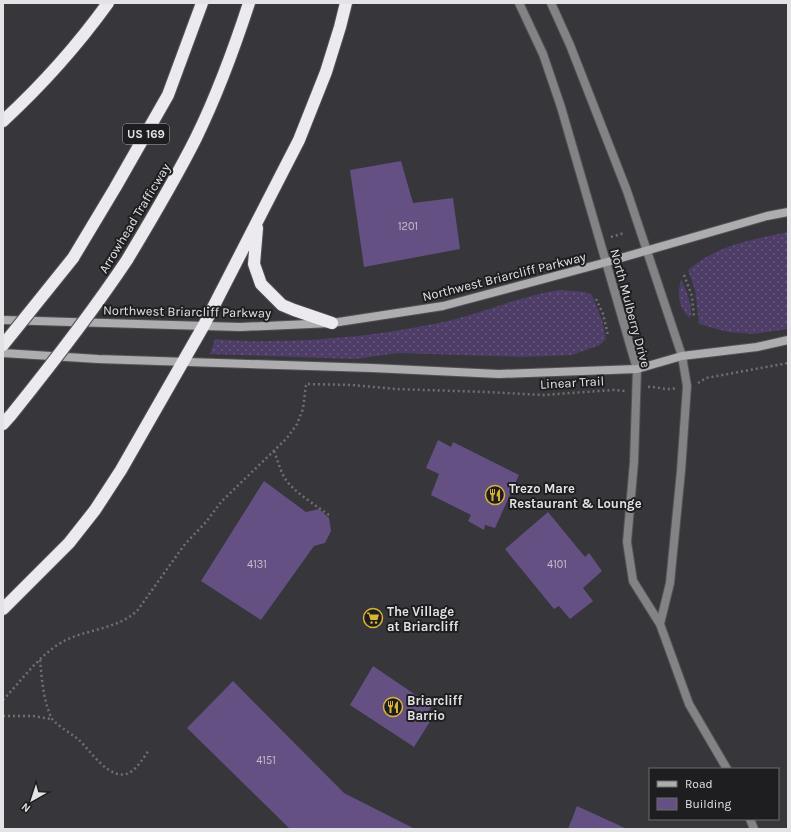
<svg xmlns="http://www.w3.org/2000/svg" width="791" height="832" viewBox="0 0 791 832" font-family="Karla,sans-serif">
  <defs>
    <pattern id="grass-dots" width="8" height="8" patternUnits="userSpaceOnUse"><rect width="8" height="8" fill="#4e3d67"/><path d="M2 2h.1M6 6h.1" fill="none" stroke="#67597d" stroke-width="1.8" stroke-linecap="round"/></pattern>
  </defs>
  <rect width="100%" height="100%" fill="#37363a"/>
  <path fill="url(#grass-dots)" d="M788,232V329L753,334L728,332L699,324L695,290L688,270C718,245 751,240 788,232Z
    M681,280C686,288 694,309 690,318C678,307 677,294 681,280Z
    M559,290L585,292L592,295L602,320L606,339L600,345L572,355L522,357L397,353L355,359L210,354L215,339C233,340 250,342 267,341C328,341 389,334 448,321C485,312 521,296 559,290Z"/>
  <path fill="#645082" d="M401,161L413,203L453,198L460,249L364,267L350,170Z
    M438,440L451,447L453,442L519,475L495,528L485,525L484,530L468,521L471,515L431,495L439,474L426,468Z
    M264,481L306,512L319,509L329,518L331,531L325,543L314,546L261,620L201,581Z
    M548,512L585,557L589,553L602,571L583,588L593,601L570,619L559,606L554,609L505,549Z
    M373,666L432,706L426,715L431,720L414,747L350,705Z
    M233,681L344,793L415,829H290L187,728Z
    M577,806L627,829H568Z"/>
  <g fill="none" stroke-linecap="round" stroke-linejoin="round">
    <defs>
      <path id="minor" d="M519,3L543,54L561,107L637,369L634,462L627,542L633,581L660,624L689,704L727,769
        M551,3L570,45L627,191L682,356L687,386L681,471L670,583L660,624
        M750,819L754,829"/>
      <path id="secondary" d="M3,320L240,327L332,323L443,306L607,262L767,216L788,212
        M3,353L98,359L372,368L499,374L637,369L682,356L757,347L788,340"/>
      <path id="motorway" d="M3,121C42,85 77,46 108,3
        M257,228L254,264L261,284L282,305L294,310L332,323
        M73,258L115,188L168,95L202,3
        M127,260C151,220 175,180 196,138C217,95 234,49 249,3
        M3,424L11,415
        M3,609L69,543L95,510L121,470L204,325L299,140L326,72L340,27L346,3"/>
    </defs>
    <use href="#minor" stroke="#535255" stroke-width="10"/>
    <use href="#secondary" stroke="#535255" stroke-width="10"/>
    <use href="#motorway" stroke="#535255" stroke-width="14"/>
    <path stroke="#706f72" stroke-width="2.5" stroke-dasharray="2 3" stroke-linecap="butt" d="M611,237L624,233
      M684,275L692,296L694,318
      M596,299L603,314L608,335
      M698,383L706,378L788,363
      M648,387C657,386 666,391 676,388
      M274,451C278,461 280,471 286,480C294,492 318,507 329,515
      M40,660C42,679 43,699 51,717C53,723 72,734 79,740C90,750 110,782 129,773C138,768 143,758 149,750
      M3,700C22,680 40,654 64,641C88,629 117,629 137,611L185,544L206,522L221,502L287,438L297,424L303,409L306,384L353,385L395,389L487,392L543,395L613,390L625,391
      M3,716H33L51,719"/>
    <use href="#minor" stroke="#838284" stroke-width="8"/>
    <use href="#secondary" stroke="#adacaf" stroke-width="8"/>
    <use href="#motorway" stroke="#eceaef" stroke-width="12"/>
    <defs>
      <path id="motorway-bridge" d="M3,345L73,258
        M11,415C52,364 91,314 127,260"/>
    </defs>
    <use href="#motorway-bridge" stroke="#535255" stroke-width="14" stroke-linecap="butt"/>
    <use href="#motorway-bridge" stroke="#eceaef" stroke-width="12"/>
  </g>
  <defs>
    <symbol id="restaurant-ring" viewBox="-11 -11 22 22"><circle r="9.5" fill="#1e1e20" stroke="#d9b334" stroke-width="1.5"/><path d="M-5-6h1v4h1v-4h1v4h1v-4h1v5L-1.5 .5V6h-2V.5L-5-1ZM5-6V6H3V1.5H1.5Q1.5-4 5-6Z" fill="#d9b334"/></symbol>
    <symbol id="supermarket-ring" viewBox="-11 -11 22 22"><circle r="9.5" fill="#1e1e20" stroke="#d9b334" stroke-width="1.5"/><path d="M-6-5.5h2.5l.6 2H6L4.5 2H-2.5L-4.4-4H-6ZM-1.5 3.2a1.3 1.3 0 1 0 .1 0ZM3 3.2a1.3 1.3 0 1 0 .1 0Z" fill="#d9b334"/></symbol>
  </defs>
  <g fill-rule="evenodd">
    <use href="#restaurant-ring" x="484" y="484" width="22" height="22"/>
    <use href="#supermarket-ring" x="362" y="607" width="22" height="22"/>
    <use href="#restaurant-ring" x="382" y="696" width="22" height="22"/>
  </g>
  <g text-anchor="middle" stroke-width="4" stroke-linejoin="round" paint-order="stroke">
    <g font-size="11" fill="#c3becc">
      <text x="408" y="230">1201</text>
      <text x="257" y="568">4131</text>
      <text x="557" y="568">4101</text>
      <text x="266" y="764">4151</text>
    </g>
    <rect fill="#1e1e20" stroke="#a8a7aa" stroke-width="1" x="123" y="124" width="46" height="20" rx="3"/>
    <g font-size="12" font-weight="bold" fill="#e3e2e5">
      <text x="146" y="138">US 169</text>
    </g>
    <g font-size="13" fill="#e3e2e5" stroke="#1e1e20">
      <text transform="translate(134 218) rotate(-59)" y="5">Arrowhead Trafficway</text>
      <text transform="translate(504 276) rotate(-14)" y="5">Northwest Briarcliff Parkway</text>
      <text transform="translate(631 308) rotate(75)" y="5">North Mulberry Drive</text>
      <text transform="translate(187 311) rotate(1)" y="5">Northwest Briarcliff Parkway</text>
      <text transform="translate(572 382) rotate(-3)" y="5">Linear Trail</text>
    </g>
    <g font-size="13" font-weight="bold" fill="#e3e2e5" stroke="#1e1e20" text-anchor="start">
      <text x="509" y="493">Trezo Mare<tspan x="509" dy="15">Restaurant &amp; Lounge</tspan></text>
      <text x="387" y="616">The Village<tspan x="387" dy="15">at Briarcliff</tspan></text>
      <text x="407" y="705">Briarcliff<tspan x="407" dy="15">Barrio</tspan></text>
    </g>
  </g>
  <rect width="791" height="832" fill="none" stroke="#e3e2e5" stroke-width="8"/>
  <rect x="649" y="768" width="130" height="52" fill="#1e1e20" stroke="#6d6c6f"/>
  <rect x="657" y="781" width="20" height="6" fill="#adacaf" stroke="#6d6c6f"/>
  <text x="685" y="788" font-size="12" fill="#e3e2e5">Road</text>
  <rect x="657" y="798" width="20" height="12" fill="#645082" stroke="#6d6c6f"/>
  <text x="685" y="808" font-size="12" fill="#e3e2e5">Building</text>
  <g transform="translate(32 800) rotate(219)" stroke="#1e1e20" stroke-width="3" paint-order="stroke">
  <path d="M0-3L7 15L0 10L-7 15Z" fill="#e3e2e5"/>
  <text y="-6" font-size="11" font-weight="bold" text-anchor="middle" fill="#e3e2e5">N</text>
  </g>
</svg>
